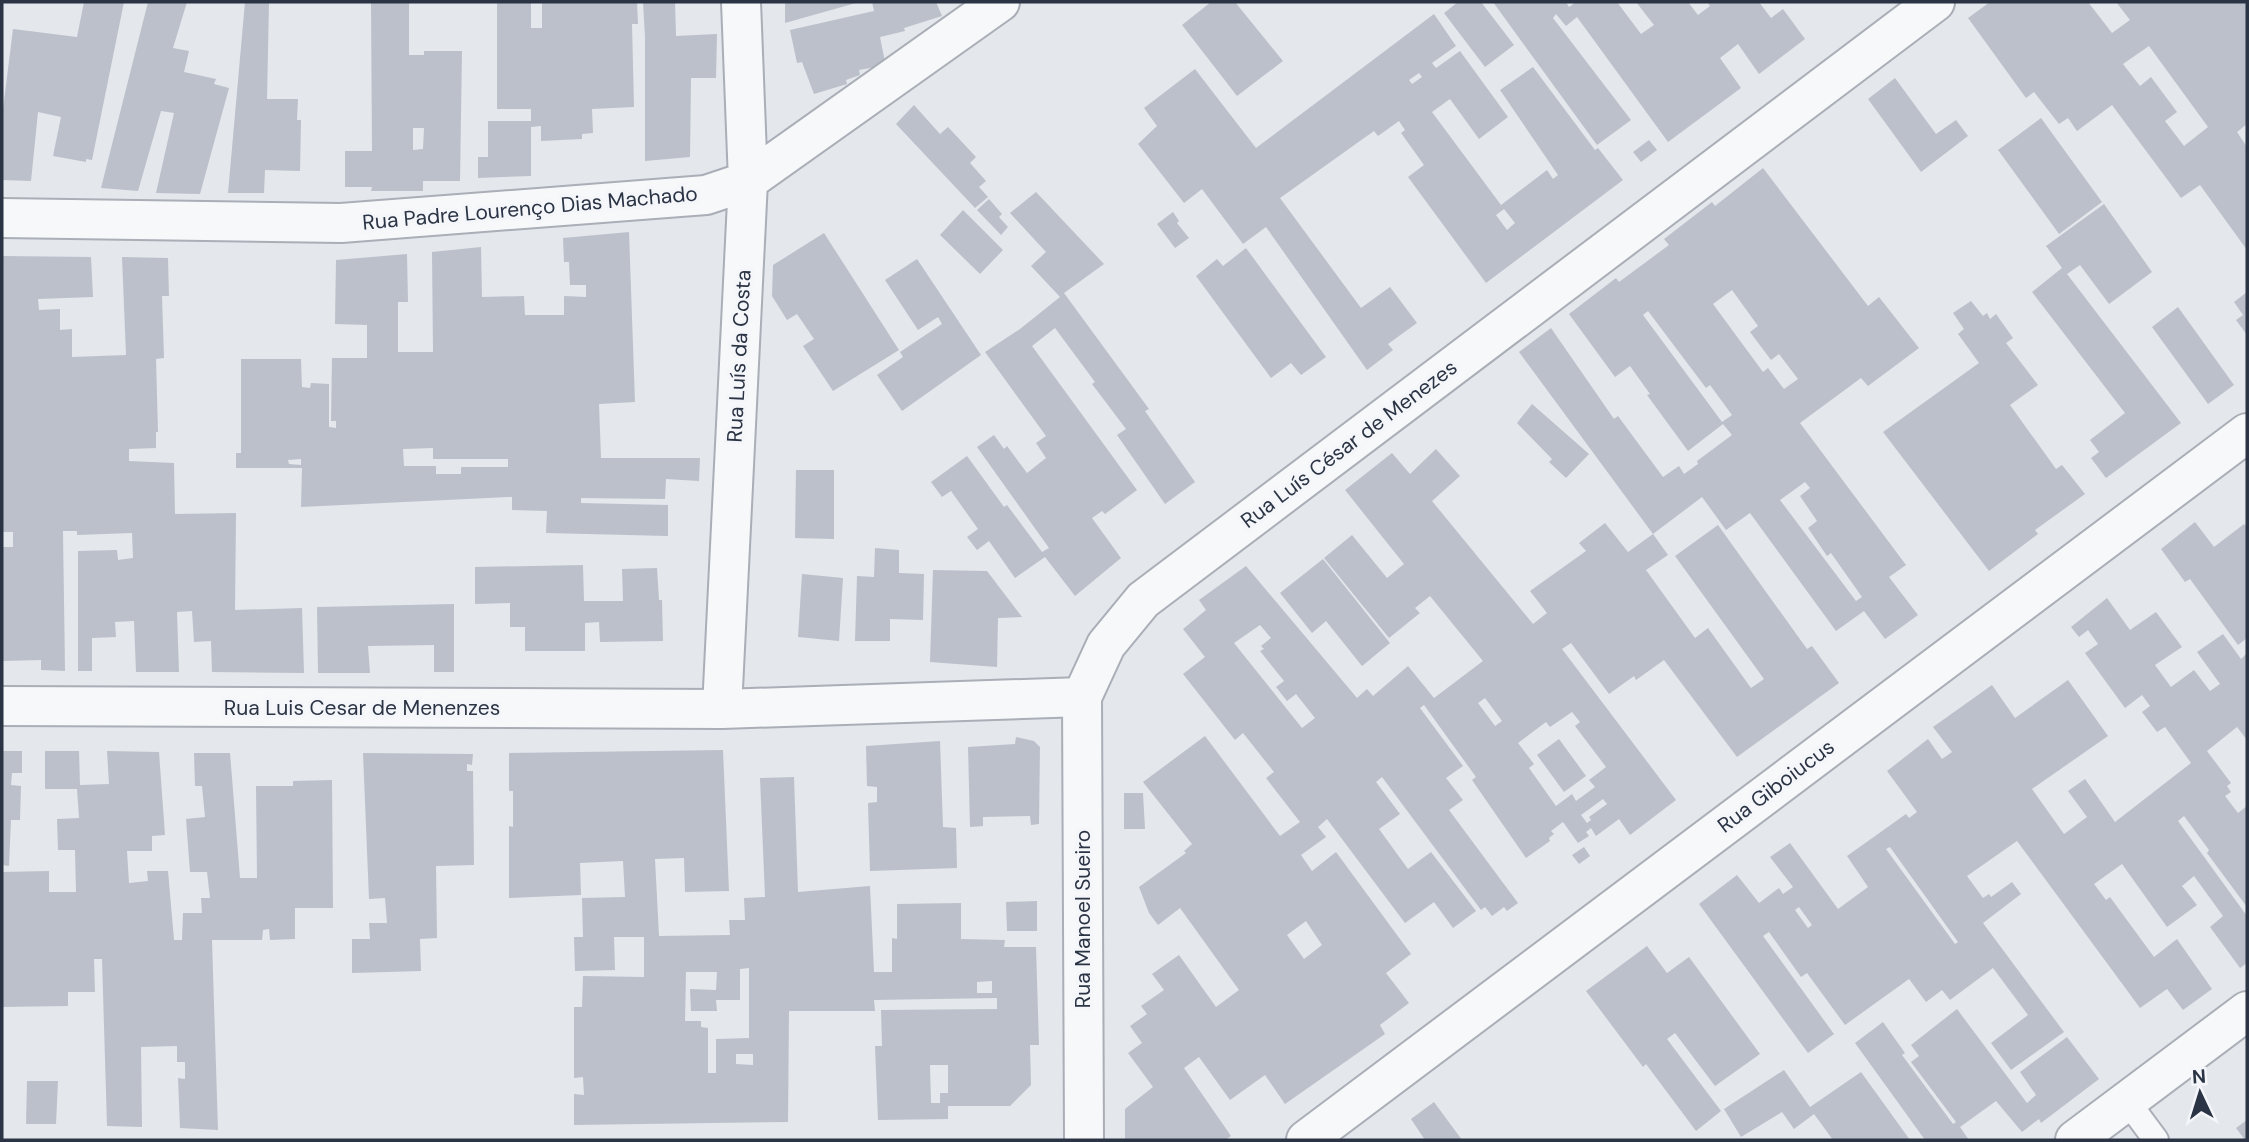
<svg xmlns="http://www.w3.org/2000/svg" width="2249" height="1142" viewBox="0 0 2249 1142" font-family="'DM Sans',sans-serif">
  <rect width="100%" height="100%" fill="#e4e7ec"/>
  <path fill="#bbc0ca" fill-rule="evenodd" d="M84,2H124L92,160L86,159V162L53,156L61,117L38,112L31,181L2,180V117L13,29L77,37Z
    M148,2H187L173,48L189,51L184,72L216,79L214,84L229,88L200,194L156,193L174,113L161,111L138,191L101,188Z
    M245,2H269L267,99H298L297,120H301L300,171L265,170L264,193H228Z
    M371,2H409V55H424V51H462L460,181H423V191H371L372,187H345V151H372ZM413,128H424L423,149L413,150Z
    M497,2H531V28H542V2H637L638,24H632L634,107L592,109L593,133L582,134V139L541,141V126L531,127V176L478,178V157H488V121H531V109H497Z
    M643,2H675L676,36L717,34L716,78H691L690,157L645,161V37Z
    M785,2H856V3L785,23Z
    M872,2H936L942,16L904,28L905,31L880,37L885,62L881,66L859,70L860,75L846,80L847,84L814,94L802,62L797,63L790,30L874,11Z
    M1211,2H1235L1283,61L1237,96L1182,25Z
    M1458,2H1481L1514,45L1485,67L1444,13Z
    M1493,2H1566L1569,7L1576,2H1617L1641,34L1654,25L1636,2H1688L1698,15L1710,6L1707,2H1759L1771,18L1783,9L1805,39L1759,74L1738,44L1720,58L1741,88L1668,142L1577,17L1566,26L1556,14L1553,18L1631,120L1597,145Z
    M1990,2H2088L2112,33L2130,20L2116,2H2247V124L2237,132L2247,147V250L2200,185L2181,198L2112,105L2077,131L2068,118L2059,124L2034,92L2026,98L1968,18ZM2149,46L2208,127L2184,146L2165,121L2177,112L2151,77L2140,86L2123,64Z
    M1434,14L1456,46L1432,63L1436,68L1460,51L1508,117L1479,139L1450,99L1432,112L1501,205L1547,170L1553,179L1558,175L1500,90L1533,67L1595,150L1598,148L1623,180L1486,283L1408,177L1424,165L1401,133L1405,130L1399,121L1378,136L1374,131L1280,198L1361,308L1390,287L1417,323L1388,344L1393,350L1367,370L1266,227L1243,244L1202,189L1184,203L1138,144L1157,126L1144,108L1195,69L1256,148ZM1419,73L1422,77L1412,84L1409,80ZM1504,209L1515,223L1507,230L1496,215Z
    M1895,78L1936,134L1956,120L1968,136L1921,172L1868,99Z
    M914,105L940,134L948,127L976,157L970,163L986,181L979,187L988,197L975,208L896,124Z
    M2041,118L2102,202L2059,234L1998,150Z
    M1649,140L1657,150L1641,162L1633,152Z
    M1763,168L1868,306L1879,297L1919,348L1868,386L1861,378L1800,423L1906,565L1889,577L1918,615L1885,639L1864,611L1836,631L1750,513L1726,530L1702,497L1653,534L1668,555L1646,570L1695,638L1708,628L1751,688L1764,679L1675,556L1718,525L1807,649L1812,646L1839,683L1737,757L1664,660L1636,680L1634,676L1609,694L1571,643L1562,649L1676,800L1630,835L1619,819L1596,836L1591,828L1586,832L1589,836L1578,843L1563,822L1551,831L1554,834L1549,838L1550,841L1526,858L1472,780L1476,777L1424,705L1420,708L1463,766L1446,778L1463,800L1449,810L1518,903L1507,911L1504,907L1492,916L1485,907L1481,910L1382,777L1376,782L1400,814L1379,829L1408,869L1431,852L1476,911L1453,928L1434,902L1405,923L1327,819L1318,827L1326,837L1301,855L1312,871L1336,852L1411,954L1386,973L1409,1003L1380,1025L1385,1034L1285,1104L1265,1075L1230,1100L1199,1057L1184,1068L1231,1136L1225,1140H1125V1109L1153,1087L1128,1053L1142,1043L1130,1026L1147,1014L1141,1006L1164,990L1152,974L1179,955L1216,1007L1239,990L1180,908L1158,925L1149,913L1139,887L1186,853L1184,851L1192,844L1143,782L1205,736L1280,836L1300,822L1266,778L1274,772L1243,733L1235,740L1183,674L1205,657L1183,629L1206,610L1199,600L1246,566L1357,698L1367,689L1373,696L1408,666L1434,698L1483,661L1430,596L1415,608L1420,613L1389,638L1324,558L1352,535L1387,578L1404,564L1345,490L1392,453L1410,474L1436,449L1460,476L1432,501L1533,624L1547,613L1530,591L1586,551L1579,543L1605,523L1628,552L1653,534L1519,352L1551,328L1614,419L1618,416L1663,477L1679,466L1684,474L1698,464L1697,461L1732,435L1723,424L1688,451L1647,395L1650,394L1630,366L1615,377L1569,314L1616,278L1619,282L1669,245L1664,239L1712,202L1715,206ZM1732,290L1758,326L1750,332L1771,360L1779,354L1798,379L1784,389L1768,368L1763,372L1713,304ZM1648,311L1706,388L1710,385L1732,415L1722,422L1643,315ZM1805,482L1810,488L1800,496L1817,521L1808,528L1827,556L1831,553L1862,597L1856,601L1780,500ZM1260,625L1271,638L1261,646L1264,649L1260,651L1284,681L1276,687L1287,701L1296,694L1315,718L1302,728L1234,643ZM1485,698L1502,721L1495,726L1478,703ZM1572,712L1580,722L1575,726L1606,767L1589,780L1595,787L1576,801L1572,794L1556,806L1529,768L1534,764L1518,743L1546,722L1550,727ZM1603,799L1607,804L1589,817L1591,820L1587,823L1581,815ZM1306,921L1322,945L1304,959L1287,935Z
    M1036,192L1104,264L1064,293L1149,409L1145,411L1195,482L1165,504L1117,435L1126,429L1092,384L1095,382L1055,328L1032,346L1137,490L1105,514L1102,511L1092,518L1121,558L1075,596L1045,557L1015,578L989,541L977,550L967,537L978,529L951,491L942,497L931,482L967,456L1004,507L1007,505L1042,552L1049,548L977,447L994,435L1004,449L1007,446L1027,473L1046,458L1036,443L1046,436L985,352L1020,329L1060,297L1031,266L1046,252L1010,213Z
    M989,199L1002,214L999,217L1008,227L1001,235L977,210Z
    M2104,204L2152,272L2109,304L2080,265L2067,274L2181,423L2106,478L2091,458L2099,452L2090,440L2125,413L2032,292L2062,268L2046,246Z
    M963,210L1003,250L980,274L940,235Z
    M1173,212L1179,221L1177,223L1189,238L1175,248L1157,224Z
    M629,232L635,402L599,404L601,458H700L699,481L666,479L665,499L581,498V503L668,505V536L546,533L547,511L512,510V497H508L301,507L302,468H236V453H241V359H301L302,387L310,388L311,383L329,384V427L336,428V421H331L332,358H367V325L335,324L336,260L407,254L408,302H398V352H433L432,252L481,247L482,297L524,296L525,315H564V296L586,297V285H570L569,262H564L563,238ZM433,448V459H508V467H461V474H436V466H404L403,449ZM301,459V465L289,464L288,460Z
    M824,233L899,350L833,391L803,346L814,339L797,314L787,320L772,296L773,265Z
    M1246,248L1326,357L1301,375L1291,363L1271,378L1196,276L1217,259L1223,266Z
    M2,256L91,257L93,297L38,299L39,310L60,309V330L72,329V357L126,355L122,257L168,258L169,296H162L164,358L156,359L158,432H156V448L129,449V461L174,463L175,514L236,513L235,610L302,608L304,673L212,672L211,641L194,642L192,611L177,612L179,672H136L134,621L115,622L116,637L92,638V671H78V551L117,550L118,560L133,558L132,533L77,535V531H63L65,671L41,670V660L2,661V547H13V532H2Z
    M917,259L981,355L902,411L877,375L903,357L900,352L942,324L938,317L918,330L885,280Z
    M2247,292V335L2236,320L2243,315L2234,302Z
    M1971,301L1983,316L1987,313L1990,319L1996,314L2013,338L2006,343L2038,385L2010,405L2056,469L2062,465L2085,494L2035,530L2038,534L1989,571L1883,432L1979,363L1958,334L1964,329L1953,313Z
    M2178,307L2234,385L2208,404L2152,327Z
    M1532,404L1589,454L1566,478L1549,462L1552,459L1517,423Z
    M796,470H834V539L795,538Z
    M2195,522L2214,547L2244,524L2247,527V638L2238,645L2190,579L2185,582L2161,549Z
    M875,548L899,550V573L924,574L923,620L890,619V641H855L857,576L874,577Z
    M1323,559L1390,643L1362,666L1326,621L1312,633L1280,593Z
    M583,565L584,601H623L622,569L657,568L659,600H662L663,641L600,642L599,622L585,623V651H525V627H510V603L475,604V567Z
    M933,570L987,571L1022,617L998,618L997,667L930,662Z
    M802,574L843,578L839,641L798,637Z
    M2107,598L2130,630L2156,612L2182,647L2155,665L2171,687L2194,670L2210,691L2220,684L2197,652L2223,634L2241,659L2247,653V740L2237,727L2207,751L2231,783L2227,786L2231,792L2225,796L2238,813L2247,806V907L2207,853L2209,850L2184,816L2178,821L2247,916V963L2240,968L2210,927L2223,916L2194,876L2182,886L2197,905L2167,927L2122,864L2094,884L2106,900L2110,897L2154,957L2177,939L2212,989L2183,1010L2167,989L2140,1008L2017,841L1967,876L1983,898L1989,894L1991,897L2012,882L2021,894L1983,923L2064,1032L2011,1070L1991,1043L2028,1015L1993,968L1950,1000L1942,990L1926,1002L1909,979L1845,1025L1807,973L1801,977L1769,932L1763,936L1834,1034L1808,1053L1699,904L1737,875L1759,903L1779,888L1783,894L1793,887L1770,857L1790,843L1838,909L1868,887L1847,856L1906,814L1909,818L1917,812L1887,771L1928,739L1942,759L1952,752L1933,727L1992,685L2015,718L2068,680L2108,736L2032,789L2064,834L2087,817L2068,791L2085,779L2115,822L2191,763L2165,727L2157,732L2142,712L2150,706L2142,695L2125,708L2085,653L2098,644L2088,630L2079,637L2071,627ZM1890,847L1958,942L1955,944L1886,849ZM1799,907L1812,925L1808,928L1795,910Z
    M454,604V672H434V645L368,646L370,673H318L317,607Z
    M1016,737L1034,741L1040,747L1039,824L1031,825L1030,816L983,817V826L970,827L968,747L1015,744Z
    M1559,739L1586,776L1564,792L1537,755Z
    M940,741L943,827L956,828L957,868L870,871L868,803L877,802V787L867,786L866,746Z
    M723,750L729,891L685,892L684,858L655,859L659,936L730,935L729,920H745L744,898L765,897L760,778L794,777L798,892L870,886L874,972H892V938L897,939V904L961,903V939L1005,940L1004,947H1036L1039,1045H1030L1031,1085L1010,1106H948V1119L878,1120L875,1046H882L881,1010L997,1009V998L874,1000L875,1011H789L788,1122L574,1125V1094L584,1095L583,1077L574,1078V1007H582L583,976L644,977V937H614L615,970L575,971L574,937H583L582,898L625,897L623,861L580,863L581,895L509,898V826L513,827V791H509V753ZM749,968V1038L716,1039V1073H708V1028L701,1027V1021H685L686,972H717L716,990L690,989L691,1011H717L716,1000H740V969ZM992,981V993H977V982ZM736,1054H753V1065L736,1064ZM930,1065H948V1093H940V1103H931Z
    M2,751H22V773H12L11,785L21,786L20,820H11L9,866L2,865Z
    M45,751H79L80,785L109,784L107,751L159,752L165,835L152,836V851H127L129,883L148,881L147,871H168L174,940H182L183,913H202L201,898H210L207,872H190L186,819L205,817L202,786H195L194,753H230L240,878H257L256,786H293V781L332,780L333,908H295V939L270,940L269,929L263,930L262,940H212L218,1130L180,1128L178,1078L185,1079V1062H177V1046L141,1047L142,1127L107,1126L102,959H94L95,992H68V1006L2,1007V872L49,871V892H76L75,850H58L57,819L79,818L77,789H45Z
    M363,753L473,754L472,765L467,764V771H473L474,865L436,866L437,938L420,939L421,971L352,973V939H370L369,923H387L385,898L369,899Z
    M1124,793H1143L1145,829H1124Z
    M1584,847L1590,856L1579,864L1572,855Z
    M1037,901V931H1007L1006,902Z
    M1647,946L1667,973L1689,957L1760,1054L1715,1086L1675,1033L1667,1039L1721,1111L1696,1131L1646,1064L1643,1067L1586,991Z
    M1957,1009L2027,1103L2036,1095L2020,1072L2067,1037L2099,1079L2041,1123L2039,1119L2022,1132L1996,1101L1960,1127L1969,1140H1925L1855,1043L1883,1022L1905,1053L1902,1055L1953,1124L1956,1122L1911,1062L1919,1056L1911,1045Z
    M1784,1070L1810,1107L1861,1072L1910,1140H1833L1814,1114L1794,1129L1782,1112L1741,1137L1724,1109Z
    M27,1081H58L56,1124H26Z
    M1434,1102L1462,1140H1425L1411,1119Z
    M2247,1120V1140H2245L2236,1128Z"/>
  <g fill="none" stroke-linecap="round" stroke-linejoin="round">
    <defs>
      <path id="service" d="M2127,1101L2156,1140"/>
      <path id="minor" d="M2,218L341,223L706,195L748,181L1000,2
        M1082,697L1084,1140
        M2,706L722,709L1082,697L1106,645L1143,600L1935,2
        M722,709L748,181L741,2
        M1306,1140L2247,433
        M2075,1140L2247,1011"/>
    </defs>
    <use href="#service" stroke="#a9aeb7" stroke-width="28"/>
    <use href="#minor" stroke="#a9aeb7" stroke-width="42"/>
    <use href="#service" stroke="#f7f8fa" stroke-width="24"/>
    <use href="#minor" stroke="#f7f8fa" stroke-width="38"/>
  </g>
  <g text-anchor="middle" stroke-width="7" stroke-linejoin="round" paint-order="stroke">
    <g font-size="21" fill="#2b3445" stroke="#f4f6f9">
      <text transform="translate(530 208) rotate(-5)" y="7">Rua Padre Lourenço Dias Machado</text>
      <text transform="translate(739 356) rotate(-87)" y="7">Rua Luís da Costa</text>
      <text transform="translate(1349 444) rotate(-37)" y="7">Rua Luís César de Menezes</text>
      <text x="362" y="715">Rua Luis Cesar de Menenzes</text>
      <text transform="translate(1776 786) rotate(-37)" y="7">Rua Giboiucus</text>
      <text transform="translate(1083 919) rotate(-90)" y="7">Rua Manoel Sueiro</text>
    </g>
  </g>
  <rect width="2249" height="1142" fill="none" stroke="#2b3445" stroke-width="7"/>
  <g transform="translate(2200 1093) rotate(356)" stroke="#f4f6f9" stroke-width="5" paint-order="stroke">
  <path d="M0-5L12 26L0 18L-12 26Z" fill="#2b3445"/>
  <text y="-10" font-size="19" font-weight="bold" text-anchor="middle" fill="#2b3445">N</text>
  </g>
</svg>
